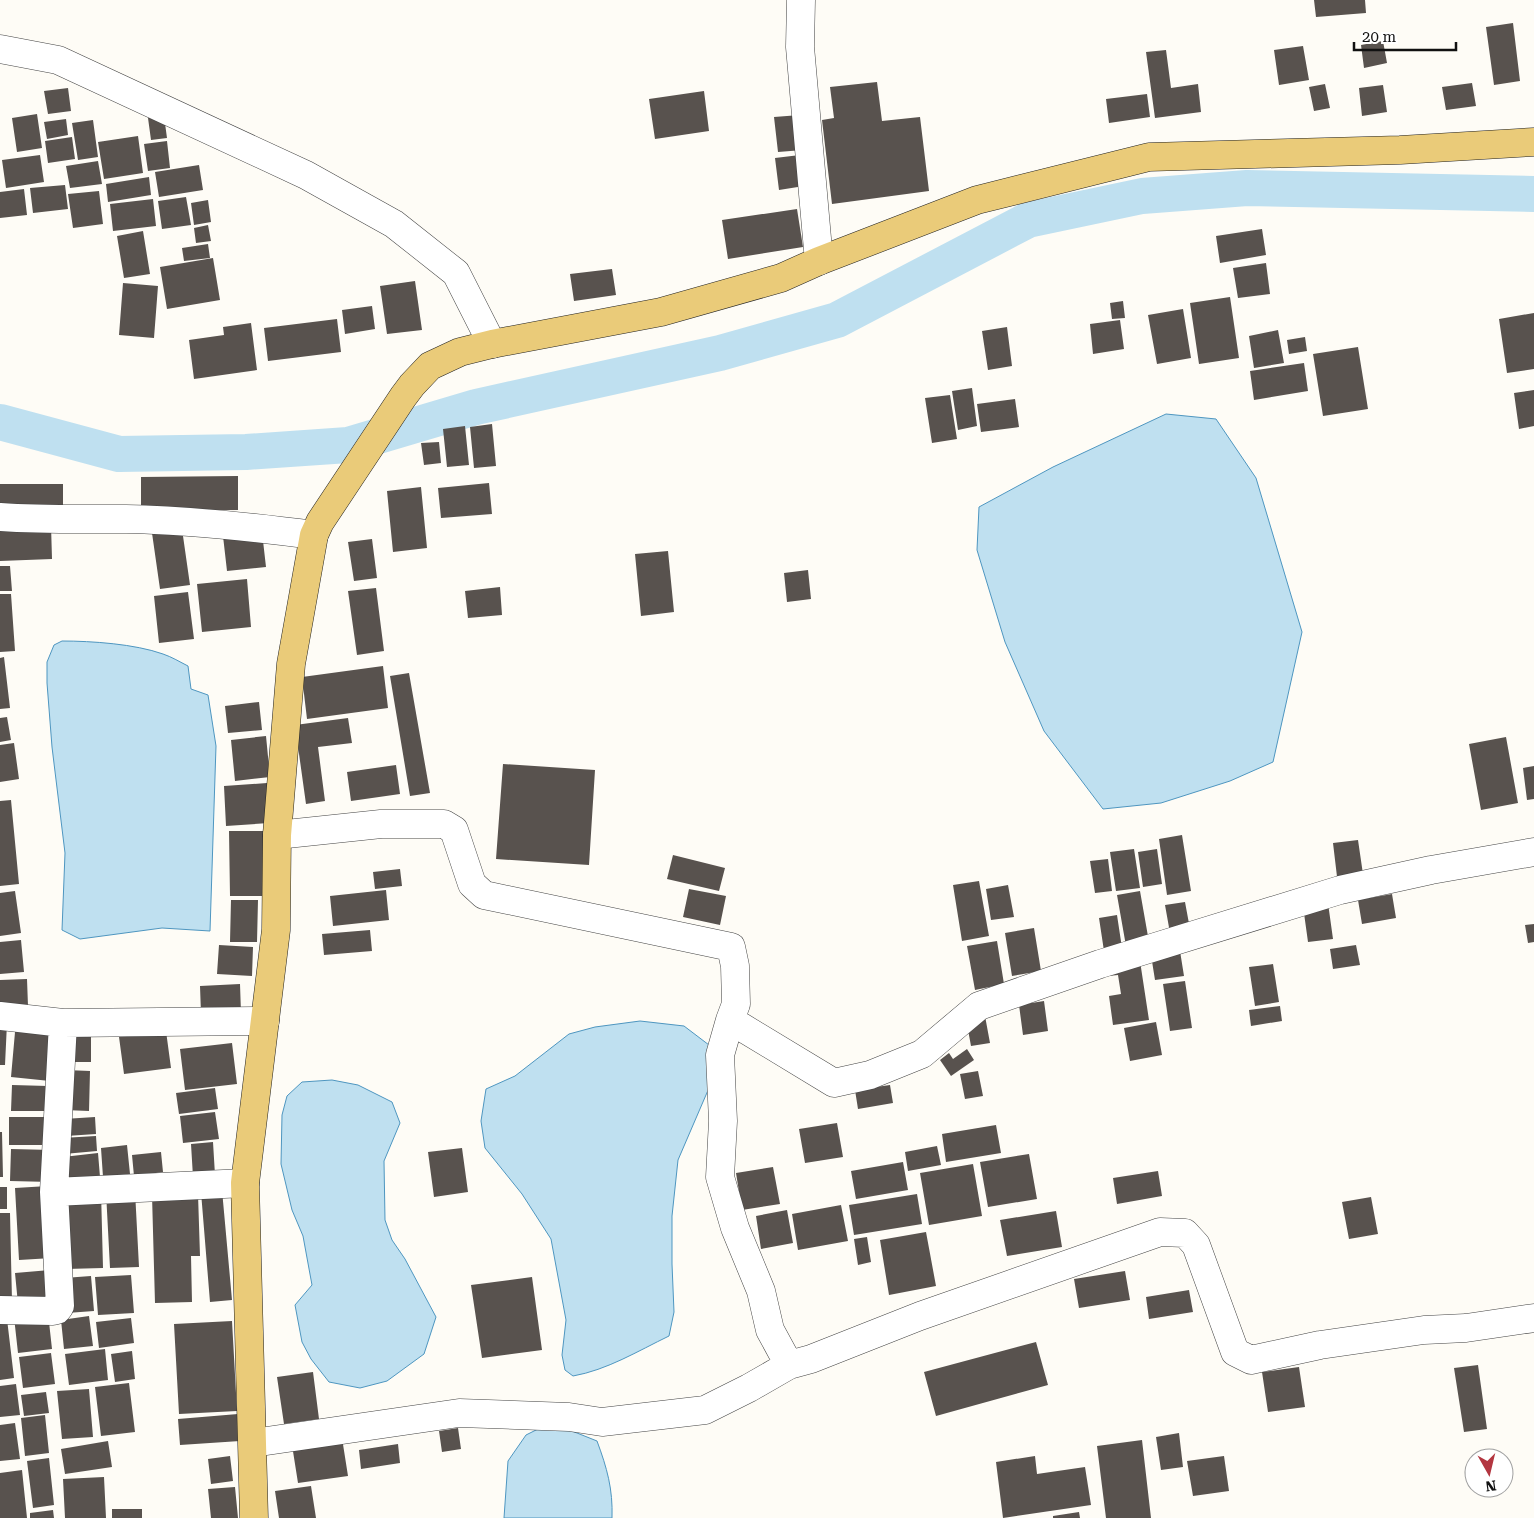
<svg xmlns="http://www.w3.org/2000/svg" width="1534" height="1518" viewBox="0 0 1534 1518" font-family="'Roboto Serif',serif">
  <rect width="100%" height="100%" fill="#fefcf6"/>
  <path fill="#bfe0f0" stroke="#4e96c0" d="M1166,414L1216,419L1256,478L1302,632L1273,762L1230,781L1161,803L1103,809L1044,731L1005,642L977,550L979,507L1053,467Z
    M62,641C92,641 135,644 163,654C172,657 180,662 188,666L191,689L208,695L216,746L210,931L162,928L80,939L62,930L65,853L52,747L47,683V662L54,645Z
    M640,1021L684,1026L709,1045L715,1074L678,1160L672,1216V1264L674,1312L669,1336C638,1351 607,1370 573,1376L565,1370L562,1355L566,1320L551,1239L522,1194L485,1148L481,1121L486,1089L515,1076L569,1034L595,1027Z
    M332,1080L358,1085L392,1102L400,1123L384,1161L385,1220L392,1240L405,1259L436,1317L424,1354L387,1381L360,1388L329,1382L311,1359L302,1342L295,1305L312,1285L303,1236L292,1210L281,1164L282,1115L287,1096L302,1082Z
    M562,1427L597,1441C607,1468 613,1489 612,1518H504L508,1461L526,1435L540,1428Z"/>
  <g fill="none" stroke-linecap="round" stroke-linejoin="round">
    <path stroke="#bfe0f0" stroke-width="36" d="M0,422L119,454L246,452L348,445L476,407L720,353L837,320L1028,220L1142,196L1247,188L1534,194"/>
  </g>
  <path fill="#58524e" d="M1314,0H1365L1366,13L1316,17Z
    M1513,23L1520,81L1494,85L1486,27Z
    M1383,41L1387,63L1364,68L1361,45Z
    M1303,46L1309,80L1279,85L1274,50Z
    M1166,50L1171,88L1198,84L1201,112L1155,118L1146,52Z
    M877,82L882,121L920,117L929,191L832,204L822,120L834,118L830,87Z
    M1472,83L1476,106L1446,110L1442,87Z
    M1325,84L1330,108L1314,111L1309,87Z
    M1383,85L1387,112L1362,116L1359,88Z
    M68,88L71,111L48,114L44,91Z
    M704,91L709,131L655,139L649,99Z
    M1147,94L1150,117L1109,123L1106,99Z
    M37,114L42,148L17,152L12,118Z
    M800,115L803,150L778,152L774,117Z
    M164,116L167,138L151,140L148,118Z
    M66,119L68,135L47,139L44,122Z
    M93,120L98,157L78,160L72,123Z
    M138,136L143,173L104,179L98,142Z
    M72,137L75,159L48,163L45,141Z
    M167,141L170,168L148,171L144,144Z
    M40,155L44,182L6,188L2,160Z
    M800,155L804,186L779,190L775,158Z
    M98,161L102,184L70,188L66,166Z
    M199,165L203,190L159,197L155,172Z
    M149,177L151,195L108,202L106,184Z
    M65,185L68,209L33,213L30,188Z
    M24,189L27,215L0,218V192Z
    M99,191L103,224L73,228L68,194Z
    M186,197L191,225L162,229L158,201Z
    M153,199L156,226L113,231L110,204Z
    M208,200L211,222L194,225L191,203Z
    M797,209L803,247L728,259L722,220Z
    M208,225L211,241L196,243L194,228Z
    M1262,229L1266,255L1220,263L1216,236Z
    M143,231L150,274L124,278L117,236Z
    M208,244L210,258L184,261L182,248Z
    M213,258L220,300L167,309L160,267Z
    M1266,263L1270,294L1238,298L1233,268Z
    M612,269L616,295L574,301L570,274Z
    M415,281L422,330L387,334L380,286Z
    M123,283L158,286L154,338L119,335Z
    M1230,297L1239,358L1199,364L1190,303Z
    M1123,301L1125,318L1112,319L1110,303Z
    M372,306L375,329L345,334L342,310Z
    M1183,309L1191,358L1157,364L1148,315Z
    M1534,313V369L1507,373L1499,319Z
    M337,319L341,352L268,361L264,328Z
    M1120,320L1124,349L1093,354L1090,324Z
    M251,323L257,370L194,379L189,340L224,335L223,327Z
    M1007,327L1012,366L988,370L982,331Z
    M1278,330L1284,363L1254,368L1249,336Z
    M1305,337L1307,351L1289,354L1287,340Z
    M1358,347L1368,409L1323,416L1313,354Z
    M1304,363L1308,391L1254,400L1250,371Z
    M972,388L977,426L958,430L952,391Z
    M1534,390V426L1519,429L1514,393Z
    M950,395L957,439L932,443L925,398Z
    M1015,399L1019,427L981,432L977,404Z
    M492,424L496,466L474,468L470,427Z
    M465,426L469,465L447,467L443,429Z
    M439,442L441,463L424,465L421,443Z
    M238,476V510L141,511V477Z
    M489,483L492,514L441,518L438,488Z
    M0,484H63V508H0Z
    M421,487L427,548L393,552L387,491Z
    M51,525L52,559L0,561V528Z
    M182,529L190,585L160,589L152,533Z
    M262,532L266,567L227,571L223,536Z
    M372,539L377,578L354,581L348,542Z
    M668,551L674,612L641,616L635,554Z
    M0,566H10L12,591H0Z
    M808,570L811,599L787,602L784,573Z
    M247,579L251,627L202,632L197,584Z
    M500,587L502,615L468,618L465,591Z
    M376,588L384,651L357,655L348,591Z
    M188,592L194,639L159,643L154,596Z
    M0,594H11L15,651L0,652Z
    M4,657L10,708L0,709V658Z
    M383,666L388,708L307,719L302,677Z
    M409,673L430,793L410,796L390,676Z
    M259,702L262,730L228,733L225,706Z
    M7,717L11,740L0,742V718Z
    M348,718L352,743L318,747L325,801L306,804L295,725Z
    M266,736L270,777L235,781L231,740Z
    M1506,737L1518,803L1481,810L1469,744Z
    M14,743L19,779L0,782V745Z
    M503,764L595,770L589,865L496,859Z
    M396,765L400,794L351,801L347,772Z
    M1534,766V799L1527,800L1523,768Z
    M267,783L269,823L226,826L224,786Z
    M11,800L19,884L0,886V801Z
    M229,831H263L264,896H230Z
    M1182,835L1191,891L1167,895L1159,839Z
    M1358,840L1364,881L1338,885L1333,843Z
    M1134,849L1140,888L1116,891L1110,852Z
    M1157,849L1162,884L1143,887L1138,852Z
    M673,855L725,868L719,891L667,879Z
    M1108,859L1112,891L1095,893L1090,861Z
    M400,869L402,886L375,889L373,872Z
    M979,881L989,936L962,941L953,885Z
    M1008,885L1014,917L991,920L986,889Z
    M689,889L726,896L720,925L683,917Z
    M386,890L389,920L333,926L330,896Z
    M15,891L21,933L0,936V893Z
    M1140,891L1149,942L1126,946L1117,895Z
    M1392,894L1396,918L1362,924L1358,900Z
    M231,900H258L257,942H230Z
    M1185,902L1190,929L1170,933L1165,905Z
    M1328,903L1333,939L1308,942L1303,906Z
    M1117,915L1122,948L1104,951L1099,918Z
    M1534,924V942L1528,943L1525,925Z
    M1034,928L1041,971L1012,976L1005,933Z
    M370,930L372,951L324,955L322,934Z
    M21,940L24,972L0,974V942Z
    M997,941L1004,984L975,990L967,946Z
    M219,945L253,947L252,976L217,974Z
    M1356,945L1360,965L1333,969L1330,949Z
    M1180,951L1184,976L1155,980L1151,955Z
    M1140,961L1149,1020L1113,1025L1109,996L1121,994L1118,975L1108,976L1107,966Z
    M1273,964L1279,1002L1255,1006L1249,967Z
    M27,979L28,1006L0,1007V980Z
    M1185,981L1192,1028L1170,1031L1163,984Z
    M240,984L241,1013L201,1014L200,986Z
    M1044,1001L1048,1031L1023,1035L1019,1005Z
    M1280,1006L1282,1021L1251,1026L1249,1010Z
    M985,1016L990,1043L971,1046L966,1019Z
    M16,1021L55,1025L50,1081L11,1077Z
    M0,1022L7,1023L5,1065H0Z
    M1156,1022L1162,1055L1130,1061L1124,1028Z
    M91,1027V1062H66V1028Z
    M166,1031L171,1068L124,1074L119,1037Z
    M232,1043L237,1084L185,1090L180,1049Z
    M967,1049L974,1060L951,1076L940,1060L949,1053L953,1059Z
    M66,1070L90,1071L89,1111L64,1110Z
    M978,1071L983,1096L965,1099L960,1074Z
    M12,1085L48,1086V1111H11Z
    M890,1085L893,1103L858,1109L855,1090Z
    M215,1088L218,1109L179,1114L176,1093Z
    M215,1112L219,1139L183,1143L180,1116Z
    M9,1117H46V1145H9Z
    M95,1117L96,1134L66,1136L64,1119Z
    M837,1123L843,1157L805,1163L799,1129Z
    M996,1125L1001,1153L946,1162L942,1134Z
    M0,1132H2L3,1177H0Z
    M96,1136L97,1151L64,1154L62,1138Z
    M213,1142L215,1175L193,1177L191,1144Z
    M127,1145L130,1174L103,1177L101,1148Z
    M937,1146L941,1165L908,1171L905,1152Z
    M462,1148L468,1192L434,1197L428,1152Z
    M11,1149L52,1150L51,1182L10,1181Z
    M161,1152L163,1172L134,1176L132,1155Z
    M98,1153L100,1177L65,1180L63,1157Z
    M1029,1154L1037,1199L988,1207L980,1162Z
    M903,1162L908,1190L856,1199L851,1171Z
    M973,1164L982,1216L929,1225L920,1173Z
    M773,1167L780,1204L742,1210L736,1173Z
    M1158,1171L1162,1196L1117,1204L1113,1178Z
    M48,1186L52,1258L19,1260L15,1188Z
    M0,1187H7V1209H0Z
    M222,1190L232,1300L210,1302L201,1192Z
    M101,1191L103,1268L66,1269L64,1192Z
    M135,1191L139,1267L110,1268L106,1192Z
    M198,1194L200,1256H191L192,1302L155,1303L152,1195Z
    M917,1194L922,1224L854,1235L849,1205Z
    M1371,1197L1378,1234L1349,1239L1342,1202Z
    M841,1205L848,1241L798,1250L792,1214Z
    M787,1210L793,1243L761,1249L756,1216Z
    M1056,1211L1062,1247L1007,1256L1000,1220Z
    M0,1213H10L12,1301L0,1302Z
    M926,1232L936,1286L889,1295L880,1240Z
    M867,1237L871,1262L858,1265L854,1239Z
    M50,1270L53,1301L18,1304L15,1273Z
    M1125,1271L1130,1300L1079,1308L1074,1279Z
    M131,1275L134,1313L98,1315L95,1277Z
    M91,1276L94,1311L67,1313L64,1278Z
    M532,1277L542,1350L482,1358L471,1285Z
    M1189,1290L1193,1312L1149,1319L1146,1297Z
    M48,1313L52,1349L18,1353L14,1317Z
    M89,1316L93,1346L64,1349L61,1320Z
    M131,1318L134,1343L99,1348L96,1322Z
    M7,1319L14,1378L0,1380V1320Z
    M232,1321L237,1411L179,1414L174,1324Z
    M1036,1342L1048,1385L936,1416L924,1372Z
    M105,1349L108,1380L69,1385L65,1354Z
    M132,1351L135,1379L115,1382L111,1354Z
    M51,1353L55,1384L23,1388L19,1357Z
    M1478,1365L1487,1429L1464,1432L1454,1368Z
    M1299,1367L1305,1407L1268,1412L1262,1372Z
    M313,1372L319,1419L284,1424L277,1377Z
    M129,1383L135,1432L101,1436L95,1387Z
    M16,1384L20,1415L0,1417V1386Z
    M89,1389L93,1437L62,1439L57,1391Z
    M46,1392L49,1413L24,1416L21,1395Z
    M238,1414L240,1441L180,1445L178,1419Z
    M45,1415L49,1453L25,1456L21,1418Z
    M15,1423L20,1459L0,1461V1425Z
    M458,1428L461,1449L442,1452L439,1431Z
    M1179,1433L1183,1467L1161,1470L1156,1437Z
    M342,1438L348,1476L298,1483L292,1445Z
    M1142,1440L1151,1518H1106L1097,1446Z
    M108,1441L112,1467L65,1474L61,1449Z
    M398,1444L400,1463L361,1469L359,1450Z
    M230,1456L233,1481L211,1484L208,1459Z
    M1035,1456L1037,1474L1085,1467L1091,1505L1003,1518L996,1462Z
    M1224,1456L1229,1491L1193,1496L1187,1461Z
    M49,1458L54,1505L33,1508L27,1461Z
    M22,1470L27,1518H0V1473Z
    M104,1477L106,1518H65L63,1479Z
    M311,1486L316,1518H279L275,1491Z
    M235,1487L238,1518H211L208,1489Z
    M112,1509H142V1518H112Z
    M53,1510L54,1518H30V1513Z
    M1079,1512L1080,1518H1053V1516Z"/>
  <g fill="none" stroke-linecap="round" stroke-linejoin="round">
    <defs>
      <path id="minor" d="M801,0L800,47L819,261
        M0,49L58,60L306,175L394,224L456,273L492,344
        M0,517C42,520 84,519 126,519C189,520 252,527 314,535
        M277,835L381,824H444L454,830L472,884L484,895L731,947L735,966L736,1004L730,1020L720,1055L723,1121L720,1177L735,1228L761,1291L770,1330L789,1365L811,1359L920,1316L1160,1232L1185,1233L1196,1245L1235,1352L1251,1360L1320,1345L1424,1330L1466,1328L1534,1318
        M0,1016L63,1023
        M730,1020L834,1083L870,1075L922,1054L979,1006L1100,964L1340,890L1431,870L1534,852
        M245,1183L54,1192L63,1023L265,1021
        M0,1310L53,1311L57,1310L60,1306L54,1192
        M253,1443L459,1413L569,1417L602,1422L705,1410L749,1388L789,1365"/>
      <path id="major" d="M254,1518L245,1183L276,930L277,835L291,664L314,535L320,522L403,397L412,385L430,366L460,352L492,344L661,312L781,278L819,261L977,200L1149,157L1400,150L1534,142"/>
    </defs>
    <use href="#minor" stroke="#444" stroke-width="29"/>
    <use href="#major" stroke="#222" stroke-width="29"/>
    <use href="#minor" stroke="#fff" stroke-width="28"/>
    <use href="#major" stroke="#eacb79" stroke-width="28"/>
  </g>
  <g transform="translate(1489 1473) rotate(172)"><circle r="24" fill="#ffffff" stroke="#a0a0a0"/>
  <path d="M0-4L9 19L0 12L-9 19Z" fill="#b33640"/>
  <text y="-8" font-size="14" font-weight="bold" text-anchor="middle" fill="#111111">N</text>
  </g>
  <path d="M1354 42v8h102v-8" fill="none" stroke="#111111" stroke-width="2.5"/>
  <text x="1362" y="42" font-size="15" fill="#111111" stroke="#ffffff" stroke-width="4" paint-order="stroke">20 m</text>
</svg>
